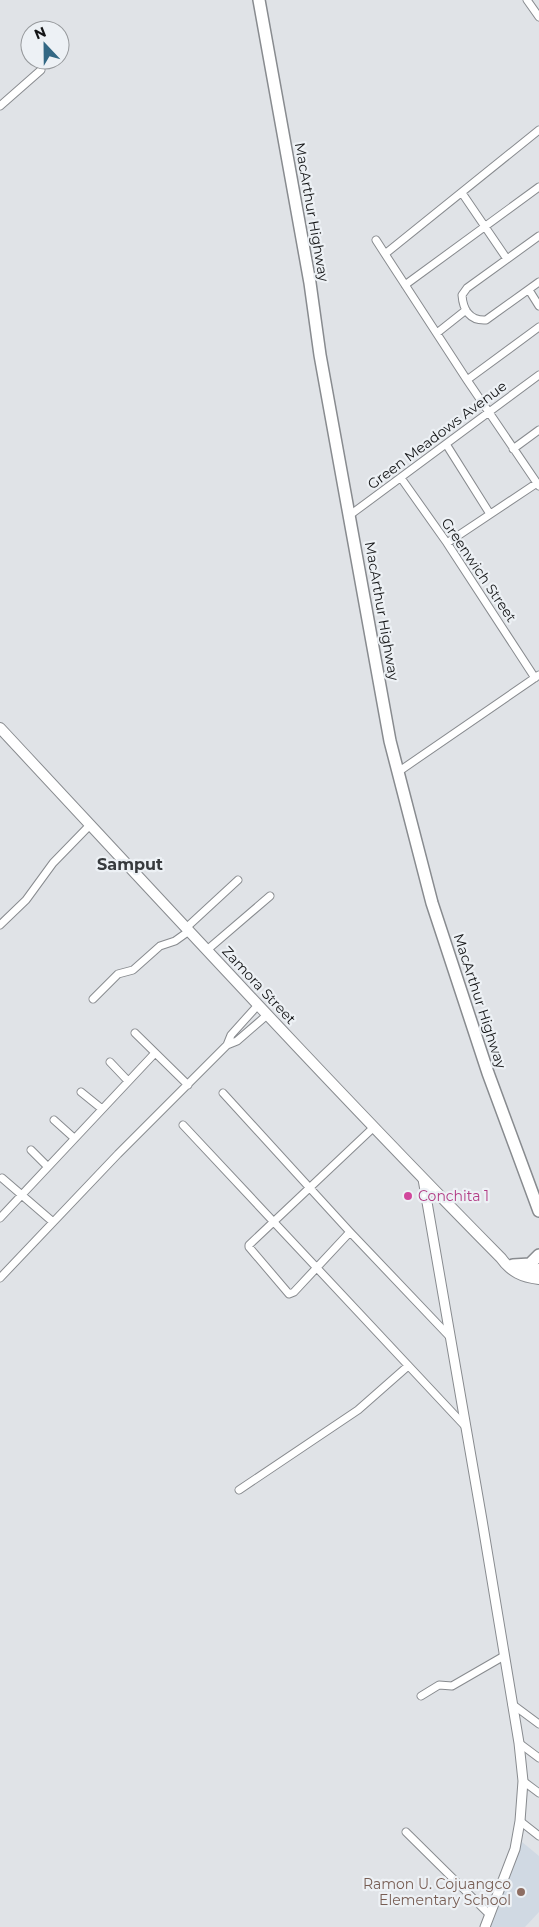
<svg xmlns="http://www.w3.org/2000/svg" width="539" height="1927" viewBox="0 0 539 1927" font-family="Montserrat,sans-serif">
  <rect width="100%" height="100%" fill="#e0e3e7"/>
  <path fill="#d0d9e3" d="M522,1842L539,1856V1912L525,1927H489Z"/>
  <g fill="none" stroke-linecap="round" stroke-linejoin="round">
    <defs>
      <path id="minor" d="M527,0L539,17
        M0,106L41,70
        M539,130L385,254L467,380L539,486
        M462,193L507,259
        M539,236L467,288L462,295C463,310 470,321 486,320L539,282
        M376,240L385,254
        M405,285L539,187
        M529,290L539,306
        M437,333L466,310
        M467,380L539,327
        M446,444L490,514
        M513,449L539,430
        M401,478L447,543L535,678
        M350,515L539,375
        M447,543L537,483
        M398,772L539,675
        M0,925L26,900L53,863L90,825
        M186,928L238,880
        M207,950L270,896
        M93,999L118,974L133,970L160,946L175,941L189,931
        M135,1033L188,1085
        M227,1045L237,1041L267,1015
        M110,1062L128,1081
        M81,1092L102,1109
        M223,1093L350,1232L449,1336
        M54,1120L74,1138
        M183,1125L464,1425
        M31,1150L47,1166
        M2,1178L53,1222
        M0,1218L155,1053
        M350,1232L294,1292L289,1294L249,1247V1245L374,1127
        M0,1278L118,1154L227,1045L231,1035L258,1005
        M239,1490L358,1410L408,1366
        M421,1696L439,1685L452,1686L504,1656
        M512,1704L539,1724
        M519,1743L539,1758
        M523,1781L539,1793
        M520,1821L539,1836
        M406,1832L490,1915"/>
      <path id="tertiary" d="M423,1179L482,1520L519,1743L523,1781L520,1821L515,1849L485,1927"/>
      <path id="primary" d="M0,728C166,906 330,1085 501,1258C511,1272 522,1277 539,1279
        M517,1267L527,1270L539,1269"/>
      <path id="trunk" d="M259,0L310,283L320,355L390,741L432,903L488,1073L539,1211
        M513,1265L530,1264L539,1255"/>
    </defs>
    <use href="#minor" stroke="#888b8f" stroke-width="9"/>
    <use href="#tertiary" stroke="#888b8f" stroke-width="11"/>
    <use href="#primary" stroke="#888b8f" stroke-width="12"/>
    <use href="#trunk" stroke="#888b8f" stroke-width="14"/>
    <use href="#minor" stroke="#fff" stroke-width="7"/>
    <use href="#tertiary" stroke="#fff" stroke-width="9"/>
    <use href="#primary" stroke="#fff" stroke-width="10"/>
    <use href="#trunk" stroke="#fff" stroke-width="11"/>
  </g>
  <circle fill="#d1479c" stroke="#edf1f5" stroke-width="2" cx="408" cy="1196" r="5"/>
  <circle fill="#8d6e63" stroke="#edf1f5" stroke-width="2" cx="521" cy="1892" r="5"/>
  <g text-anchor="middle" stroke-width="4.5" stroke-linejoin="round" paint-order="stroke">
    <g font-size="14" fill="#141516" stroke="#edf1f5">
      <text transform="translate(312 212) rotate(80)" y="5">MacArthur Highway</text>
      <text transform="translate(437 435) rotate(-37)" y="5">Green Meadows Avenue</text>
      <text transform="translate(479 570) rotate(56)" y="5">Greenwich Street</text>
      <text transform="translate(382 611) rotate(80)" y="5">MacArthur Highway</text>
      <text transform="translate(259 985) rotate(47)" y="5">Zamora Street</text>
      <text transform="translate(480 1001) rotate(72)" y="5">MacArthur Highway</text>
    </g>
    <g font-size="14" fill="#b23c85" stroke="#edf1f5" text-anchor="start">
      <text x="418" y="1201">Conchita 1</text>
    </g>
    <g font-size="14" fill="#785e54" stroke="#edf1f5" text-anchor="end">
      <text x="511" y="1889">Ramon U. Cojuangco<tspan x="511" dy="16">Elementary School</tspan></text>
    </g>
    <g font-size="16" font-weight="bold" fill="#373a3d" stroke="#edf1f5">
      <text x="130" y="870">Samput</text>
    </g>
  </g>
  <g transform="translate(45 45) rotate(338)"><circle r="24" fill="#edf1f5" stroke="#96999c"/>
  <path d="M0-4L9 19L0 12L-9 19Z" fill="#336884"/>
  <text y="-8" font-size="14" font-weight="bold" text-anchor="middle" fill="#141516">N</text>
  </g>
</svg>
